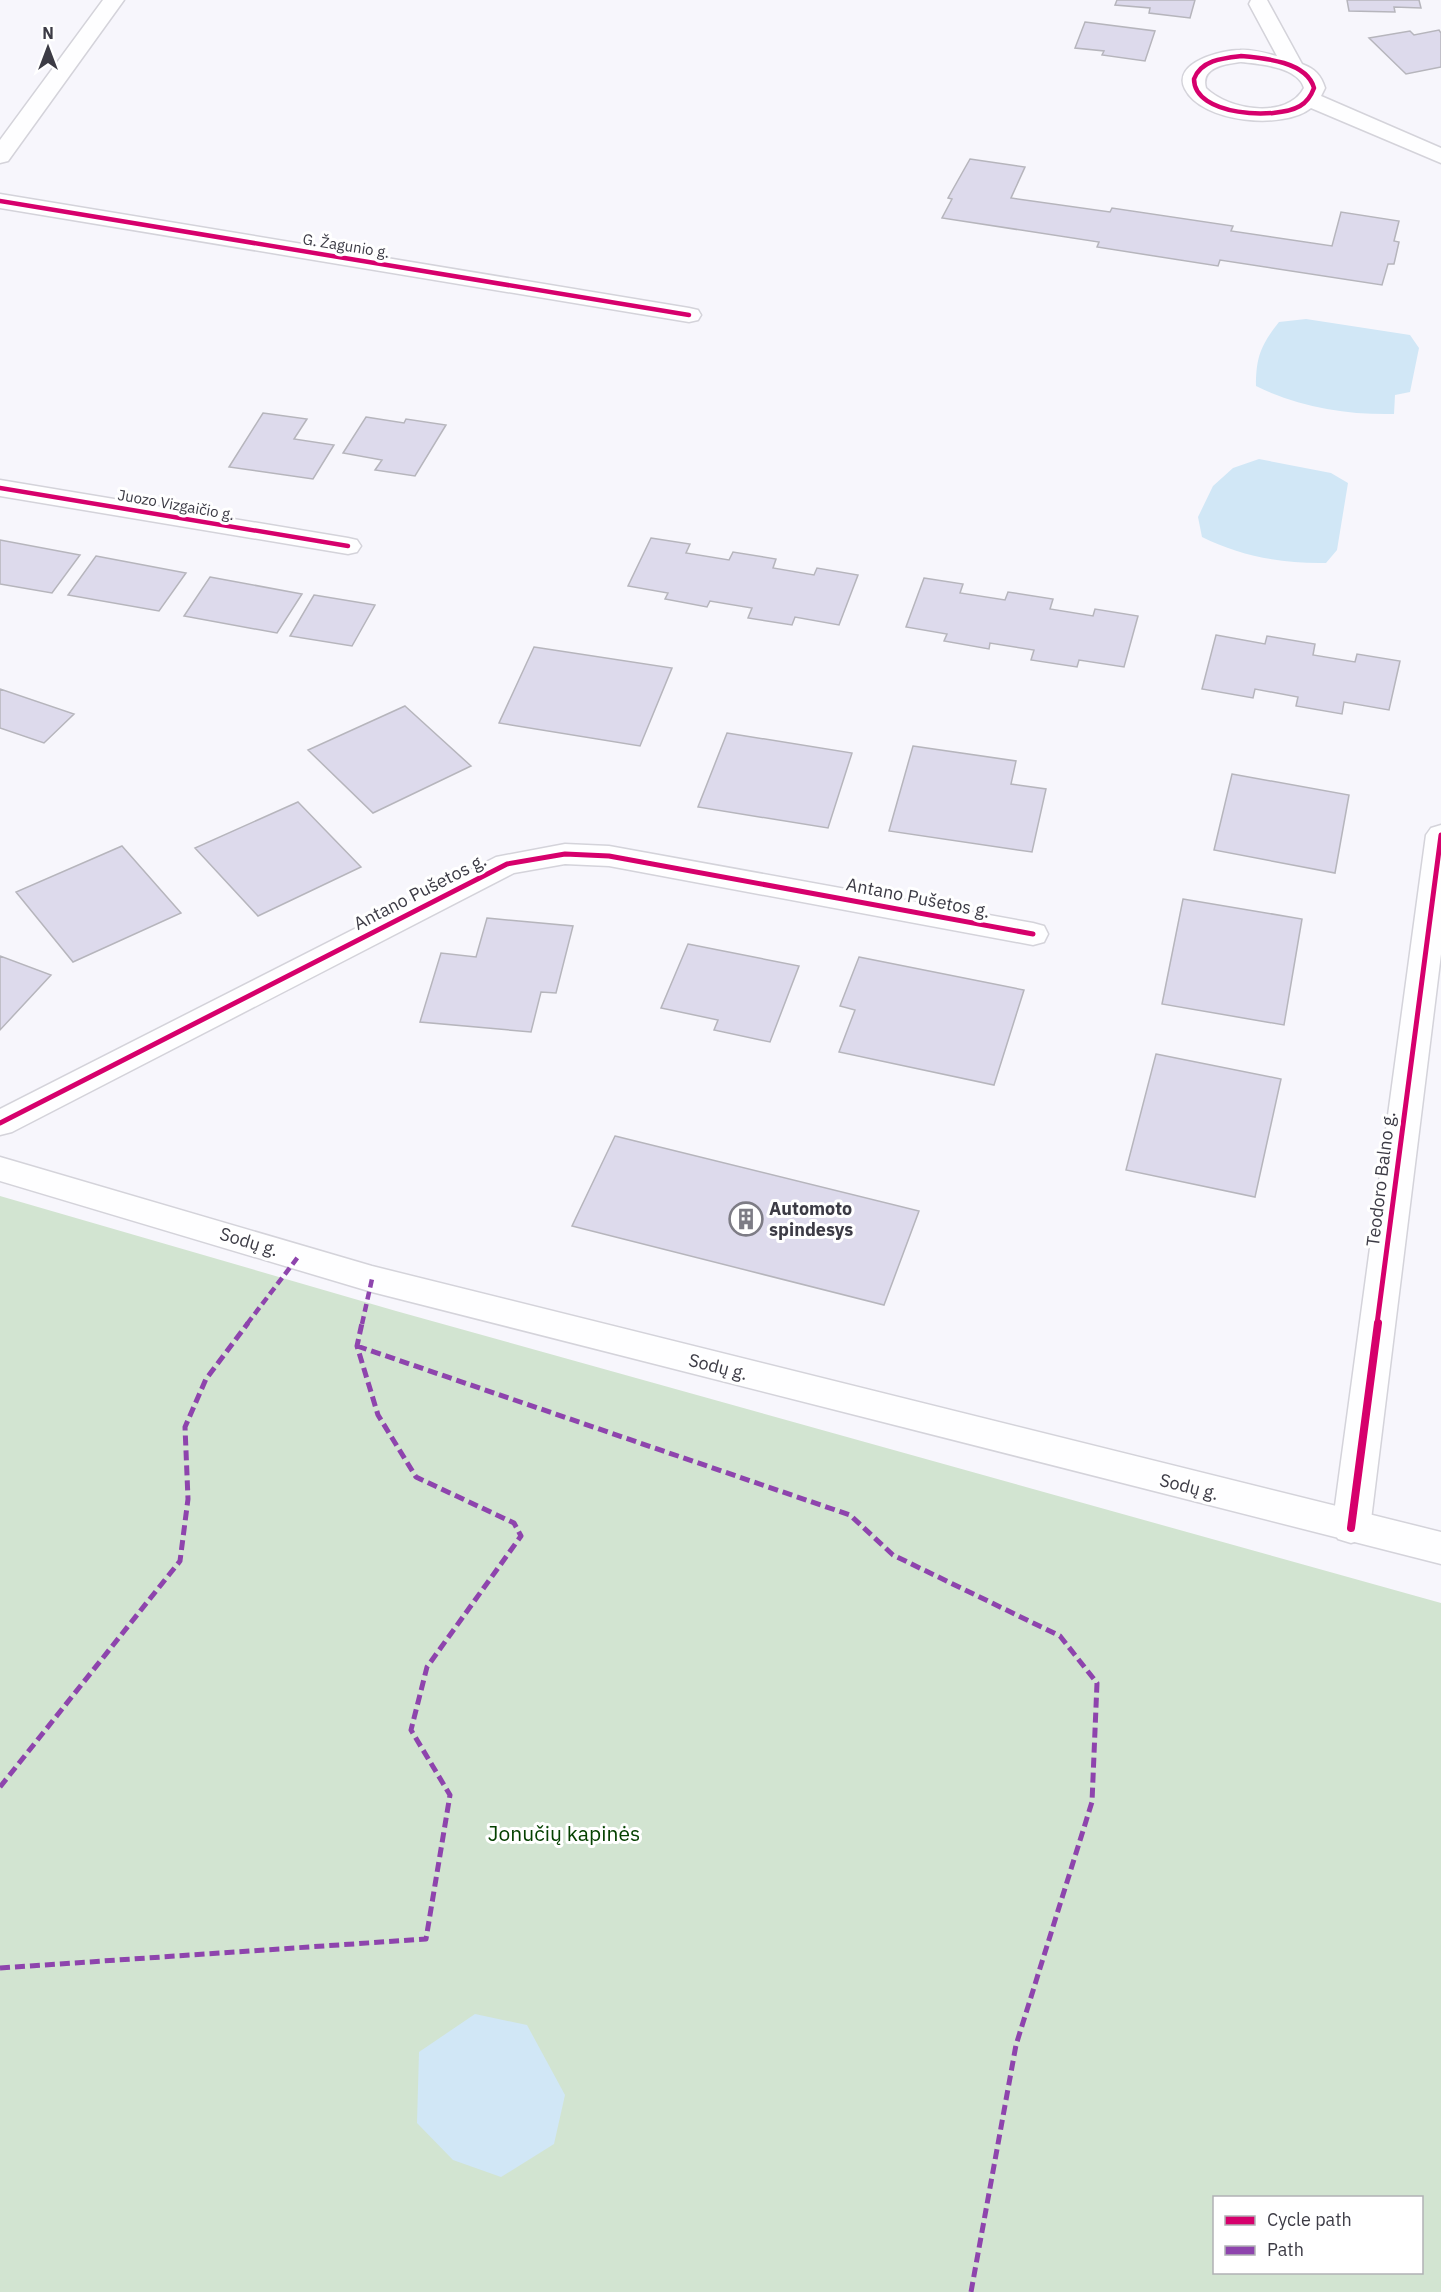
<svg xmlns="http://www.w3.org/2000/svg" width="1441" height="2292" viewBox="0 0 1441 2292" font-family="'IBM Plex Sans',sans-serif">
  <rect width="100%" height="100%" fill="#f7f6fc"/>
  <path fill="#d2e4d1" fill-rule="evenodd" d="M0,1196L396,1311L1441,1603V2292H0ZM1214,2198H1422V2272H1214Z"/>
  <path fill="#d1e7f6" d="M1306,319L1410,335L1419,348L1410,392L1395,395L1394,414C1347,415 1298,407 1256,386C1256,357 1261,345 1279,322Z
    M1259,459L1331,473L1348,483L1337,550L1326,563C1283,564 1240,556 1202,537L1198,517L1213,486L1233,468Z
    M475,2014L527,2025L565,2095L554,2144L501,2177L453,2160L417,2123L419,2052Z"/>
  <path fill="#dddaec" stroke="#b6b5bc" stroke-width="1.5" d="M1117,0H1195L1190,18L1149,13L1150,8L1115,5Z
    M1347,0H1419L1421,8L1394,7L1395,12L1349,11Z
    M1085,22L1155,31L1145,61L1102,55L1104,51L1075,48Z
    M1439,30L1441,33V67L1406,74L1369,38L1410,31L1414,35Z
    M970,159L1025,167L1011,198L1110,212L1112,208L1233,226L1231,231L1332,246L1341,212L1399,221L1394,241L1399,242L1394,264H1388L1382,285L1220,260L1218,266L1097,247L1099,242L942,218L952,199L948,198Z
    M263,413L307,419L294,439L334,445L313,479L229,467Z
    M366,417L404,423L406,419L446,425L415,476L375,470L382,460L343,453Z
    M651,538L690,544L686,553L729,560L733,552L776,559L773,568L814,575L817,568L858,575L839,625L795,617L792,625L748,618L752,608L710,601L707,607L665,599L668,593L628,586Z
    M0,540L80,555L52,593L0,584Z
    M96,556L186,573L159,611L68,595Z
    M210,577L302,594L277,633L184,616Z
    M924,578L963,584L960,593L1005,600L1008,592L1053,599L1050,609L1093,616L1095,609L1138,616L1124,667L1079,660L1077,667L1031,660L1034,650L990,643L989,649L944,641L947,634L906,627Z
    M314,595L375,605L352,646L290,636Z
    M1216,635L1265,644L1267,636L1315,644L1313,655L1355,662L1357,654L1400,661L1389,710L1344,702L1342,714L1296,706L1298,697L1255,689L1253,698L1202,689Z
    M534,647L672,668L640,746L499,723Z
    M0,689L74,714L44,743L0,728Z
    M405,706L471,766L373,813L308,750Z
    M727,733L852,753L828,828L698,807Z
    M913,746L1016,761L1011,784L1046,789L1032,852L889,831Z
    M1232,774L1349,795L1335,873L1214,850Z
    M298,802L361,867L258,916L195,848Z
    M122,846L181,913L73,962L16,892Z
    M1183,899L1302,919L1284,1025L1162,1004Z
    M487,918L573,926L556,993L541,992L531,1032L420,1022L441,953L476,957Z
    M688,944L799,966L770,1042L714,1030L718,1020L661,1008Z
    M0,956L51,975L0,1030Z
    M859,957L1024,990L994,1085L839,1052L855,1010L840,1006Z
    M1156,1054L1281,1079L1255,1197L1126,1170Z
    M615,1136L919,1211L884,1305L572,1226Z"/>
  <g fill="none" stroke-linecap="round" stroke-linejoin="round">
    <defs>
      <path id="street" d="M103,0H124L8,161L0,163V140Z
        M1251,0H1267L1302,64C1315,69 1321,75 1325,88L1321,96L1441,148V163L1311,108C1284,130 1202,123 1185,89C1171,62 1223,50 1240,50C1252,49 1265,53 1277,56L1249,4ZM1241,62C1260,64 1298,67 1304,88C1287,120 1228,110 1206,88C1200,67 1226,64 1241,62Z
        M0,194L689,308L698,310L701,315L698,320L689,322L0,208Z
        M0,480L348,538L357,540L361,546L357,552L348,554L0,496Z
        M1441,825V954L1370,1528L1364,1539L1351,1543L1338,1539L1332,1528L1426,835L1431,828Z
        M565,844L609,846L1033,923L1044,926L1048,934L1044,942L1033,945L609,866L565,864L514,873L12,1132L0,1135V1109L496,857Z"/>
      <path id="secondary" d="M0,1157L372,1266L1441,1532V1564L372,1292L0,1181Z"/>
    </defs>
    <use href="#street" stroke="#d4d3da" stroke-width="3"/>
    <use href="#secondary" stroke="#d4d3da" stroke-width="3"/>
    <use href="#street" fill="#fefeff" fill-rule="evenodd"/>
    <use href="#secondary" fill="#fefeff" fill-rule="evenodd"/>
    <path stroke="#8e44ad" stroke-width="4.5" stroke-dasharray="8 4.5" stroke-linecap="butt" d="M247,1324L298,1257
      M362,1324L372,1279"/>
    <path stroke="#8e44ad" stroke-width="5" stroke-dasharray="10 5" stroke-linecap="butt" d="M357,1346L850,1515L893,1555L1060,1636L1097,1683L1092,1802L1016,2045L971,2292
      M0,1787L180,1561L188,1499L185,1427L206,1379L248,1323
      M0,1968L426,1939L450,1795L411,1730L427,1667L521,1536L514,1523L416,1477L378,1415L357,1346L362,1323"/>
    <defs>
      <path id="cycleway-far2" d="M1241,56C1265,58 1307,62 1314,88C1311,96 1307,102 1300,106C1276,120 1194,116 1194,79C1201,60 1223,58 1241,56Z
        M0,201L689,315
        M0,488L348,546"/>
      <path id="cycleway-far1" d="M0,1123L507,864L565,854L609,856L1033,934
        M1377,1324L1441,835"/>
      <path id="cycleway" d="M1351,1528L1378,1323"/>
    </defs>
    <use href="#cycleway-far2" stroke="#fff" stroke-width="8"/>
    <use href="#cycleway-far1" stroke="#fff" stroke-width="9"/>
    <use href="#cycleway" stroke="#fff" stroke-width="11"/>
    <use href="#cycleway-far2" stroke="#d6006c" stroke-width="4.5"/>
    <use href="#cycleway-far1" stroke="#d6006c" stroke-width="5"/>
    <use href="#cycleway" stroke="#d6006c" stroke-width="8"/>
  </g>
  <defs>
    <symbol id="building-ring" viewBox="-11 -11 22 22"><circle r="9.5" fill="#fff" stroke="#7d7c85" stroke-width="1.5"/><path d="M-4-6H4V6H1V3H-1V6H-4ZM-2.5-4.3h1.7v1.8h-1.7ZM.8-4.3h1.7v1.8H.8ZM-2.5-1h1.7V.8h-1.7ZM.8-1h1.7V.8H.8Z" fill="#7d7c85"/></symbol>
  </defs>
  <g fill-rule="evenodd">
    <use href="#building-ring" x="727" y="1200" width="38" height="38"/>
  </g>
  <g text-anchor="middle" stroke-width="6" stroke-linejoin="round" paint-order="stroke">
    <g font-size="15" fill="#3c3b45" stroke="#fff">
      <text transform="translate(346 246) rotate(9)" y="5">G. Žagunio g.</text>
      <text transform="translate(176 505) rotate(10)" y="5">Juozo Vizgaičio g.</text>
    </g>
    <g font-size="18" fill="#3c3b45" stroke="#fff">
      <text transform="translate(420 892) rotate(-27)" y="6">Antano Pušetos g.</text>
      <text transform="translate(918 898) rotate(11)" y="6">Antano Pušetos g.</text>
      <text transform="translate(1381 1179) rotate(-83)" y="6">Teodoro Balno g.</text>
      <text transform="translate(249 1242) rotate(17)" y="6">Sodų g.</text>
      <text transform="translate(718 1367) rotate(14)" y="6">Sodų g.</text>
      <text transform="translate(1189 1487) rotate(14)" y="6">Sodų g.</text>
    </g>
    <g font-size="18" font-weight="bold" fill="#3c3b45" stroke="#fff" text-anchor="start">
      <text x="769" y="1215">Automoto<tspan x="769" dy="21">spindesys</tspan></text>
    </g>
    <g font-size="21" fill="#054100" stroke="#fff">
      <text x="564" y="1841">Jonučių kapinės</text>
    </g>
  </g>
  <rect x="1213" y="2196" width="210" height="78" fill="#ffffff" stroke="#b1b1b5" stroke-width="1.5"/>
  <rect x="1225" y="2216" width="30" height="9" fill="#d6006c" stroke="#b1b1b5" stroke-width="1.5"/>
  <text x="1267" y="2226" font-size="18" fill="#3c3b45">Cycle path</text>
  <rect x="1225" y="2246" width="30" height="9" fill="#8e44ad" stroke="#b1b1b5" stroke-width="1.5"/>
  <text x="1267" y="2256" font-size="18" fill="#3c3b45">Path</text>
  <g transform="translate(48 48)" stroke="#ffffff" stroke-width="4.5" paint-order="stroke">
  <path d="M0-4.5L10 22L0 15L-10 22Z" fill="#3c3b45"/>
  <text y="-9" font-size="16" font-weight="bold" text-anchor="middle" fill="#3c3b45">N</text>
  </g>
</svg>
